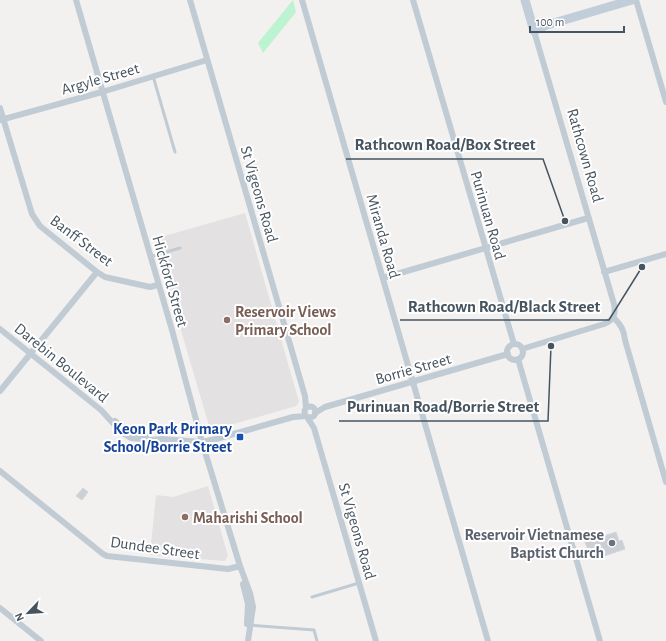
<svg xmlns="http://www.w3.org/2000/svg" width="666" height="641" viewBox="0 0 666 641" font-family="'Alegreya Sans',sans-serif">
  <rect width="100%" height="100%" fill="#f3f0f0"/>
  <path fill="#e4e1e2" d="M245,213L299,402L296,406L213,430L210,429L154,239Z
    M208,486L228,556L225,561L150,555L156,495L173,497Z"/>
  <path fill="#bcf3d0" d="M293,0L296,12L263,53L258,43Z"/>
  <path fill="#cccfd5" stroke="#d4d6dc" d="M83,488L88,492L82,500L76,496Z
    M616,532L619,541L622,540L625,549L604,556L601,545L588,550L585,542Z"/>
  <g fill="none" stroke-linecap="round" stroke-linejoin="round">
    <path stroke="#c0cbd3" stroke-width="3" d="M153,76L175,152
      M150,257L180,248
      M312,597L359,583
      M249,625L314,630L317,641"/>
    <path stroke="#c0cbd3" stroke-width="6" d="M76,0L172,330L202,442L240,566L250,593L253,607L248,641
      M190,0L305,396L306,408
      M302,0L488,641
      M413,0L514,344
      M636,0L666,102
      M0,108L32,214L40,226L97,272L105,277L150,287L158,285
      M0,120L102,92L207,60
      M604,272L666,254
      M383,278L588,218
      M614,318C621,325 624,330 625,340L666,482
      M0,329L101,410L121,432L131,438L150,440L162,439L202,442L216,439L293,417L306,416
      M507 352a8 8 0 1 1 16 0a8 8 0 1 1-16 0Z
      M522,349L604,324C614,320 616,314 614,304L534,31
      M518,359L600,641
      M0,391L97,272
      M304.5 412a5.5 5.5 0 1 1 11 0a5.5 5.5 0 1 1-11 0Z
      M315,413L325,407L508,354
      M307,417L314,428L376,641
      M115,421C125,429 133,434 146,436
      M0,471L103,554L107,556L228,569L240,566
      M243,584L248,604L247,624
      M0,608L41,641"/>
    <path stroke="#c1ceda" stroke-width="9" d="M525,0L534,31L547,25L632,0"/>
  </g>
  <g fill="#8d6e63" stroke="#fff" stroke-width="1.5">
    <circle cx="227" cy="320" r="4"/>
    <circle cx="185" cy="517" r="4"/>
  </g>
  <rect fill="#1a4fb4" stroke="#fff" stroke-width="1.5" x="236" y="433" width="8" height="8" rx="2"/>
  <circle fill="#6b7280" stroke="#fff" stroke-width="1.5" cx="612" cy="543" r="4"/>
  <g text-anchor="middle" stroke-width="4" stroke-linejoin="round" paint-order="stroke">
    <g font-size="16" fill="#46545f" stroke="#fff">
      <text transform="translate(100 78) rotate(-16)" y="6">Argyle Street</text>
      <text transform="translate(586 155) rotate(74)" y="6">Rathcown Road</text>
      <text transform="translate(260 194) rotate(74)" y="6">St Vigeons Road</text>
      <text transform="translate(489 215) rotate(74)" y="6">Purinuan Road</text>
      <text transform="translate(384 236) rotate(74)" y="6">Miranda Road</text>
      <text transform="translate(82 240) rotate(37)" y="6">Banff Street</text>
      <text transform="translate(171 281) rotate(74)" y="6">Hickford Street</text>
      <text transform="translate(62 362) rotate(39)" y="6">Darebin Boulevard</text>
      <text transform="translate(413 368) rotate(-16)" y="6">Borrie Street</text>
      <text transform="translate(358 531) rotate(74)" y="6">St Vigeons Road</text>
      <text transform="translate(155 547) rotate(8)" y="6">Dundee Street</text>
    </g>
    <g font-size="16" font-weight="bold" fill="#785e54" stroke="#fff" text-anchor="start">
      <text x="235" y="317">Reservoir Views<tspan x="235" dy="18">Primary School</tspan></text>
      <text x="193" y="523">Maharishi School</text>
    </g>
    <g font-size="16" font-weight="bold" fill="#164399" stroke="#fff" text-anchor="end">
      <text x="232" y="434">Keon Park Primary<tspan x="232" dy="18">School/Borrie Street</tspan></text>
    </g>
    <g font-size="16" font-weight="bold" fill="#5b616d" stroke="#fff" text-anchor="end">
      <text x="604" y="540">Reservoir Vietnamese<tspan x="604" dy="18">Baptist Church</tspan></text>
    </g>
  </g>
  <path fill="none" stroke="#46545f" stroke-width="1.5" d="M565 221L543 159H346M642 267L609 320H400M551 346L548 421H339"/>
  <g fill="#46545f" stroke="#fff" stroke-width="1.5">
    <circle cx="565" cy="221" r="4"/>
    <circle cx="642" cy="267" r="4"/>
    <circle cx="551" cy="346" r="4"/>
  </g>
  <g font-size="17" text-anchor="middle" font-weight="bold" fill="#46545f" stroke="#fff" stroke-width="4" stroke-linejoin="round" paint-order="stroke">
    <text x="445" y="150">Rathcown Road/Box Street</text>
    <text x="504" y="312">Rathcown Road/Black Street</text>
    <text x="443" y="412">Purinuan Road/Borrie Street</text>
  </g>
  <g transform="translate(28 613) rotate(245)" stroke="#ffffff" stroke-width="3" paint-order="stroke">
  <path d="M0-3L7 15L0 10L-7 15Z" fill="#46545f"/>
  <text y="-6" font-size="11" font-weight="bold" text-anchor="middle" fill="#46545f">N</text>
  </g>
  <path d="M530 26v6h94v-6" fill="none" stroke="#46545f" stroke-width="2"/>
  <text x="536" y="26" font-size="12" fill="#46545f" stroke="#ffffff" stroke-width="3" paint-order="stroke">100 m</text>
</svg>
